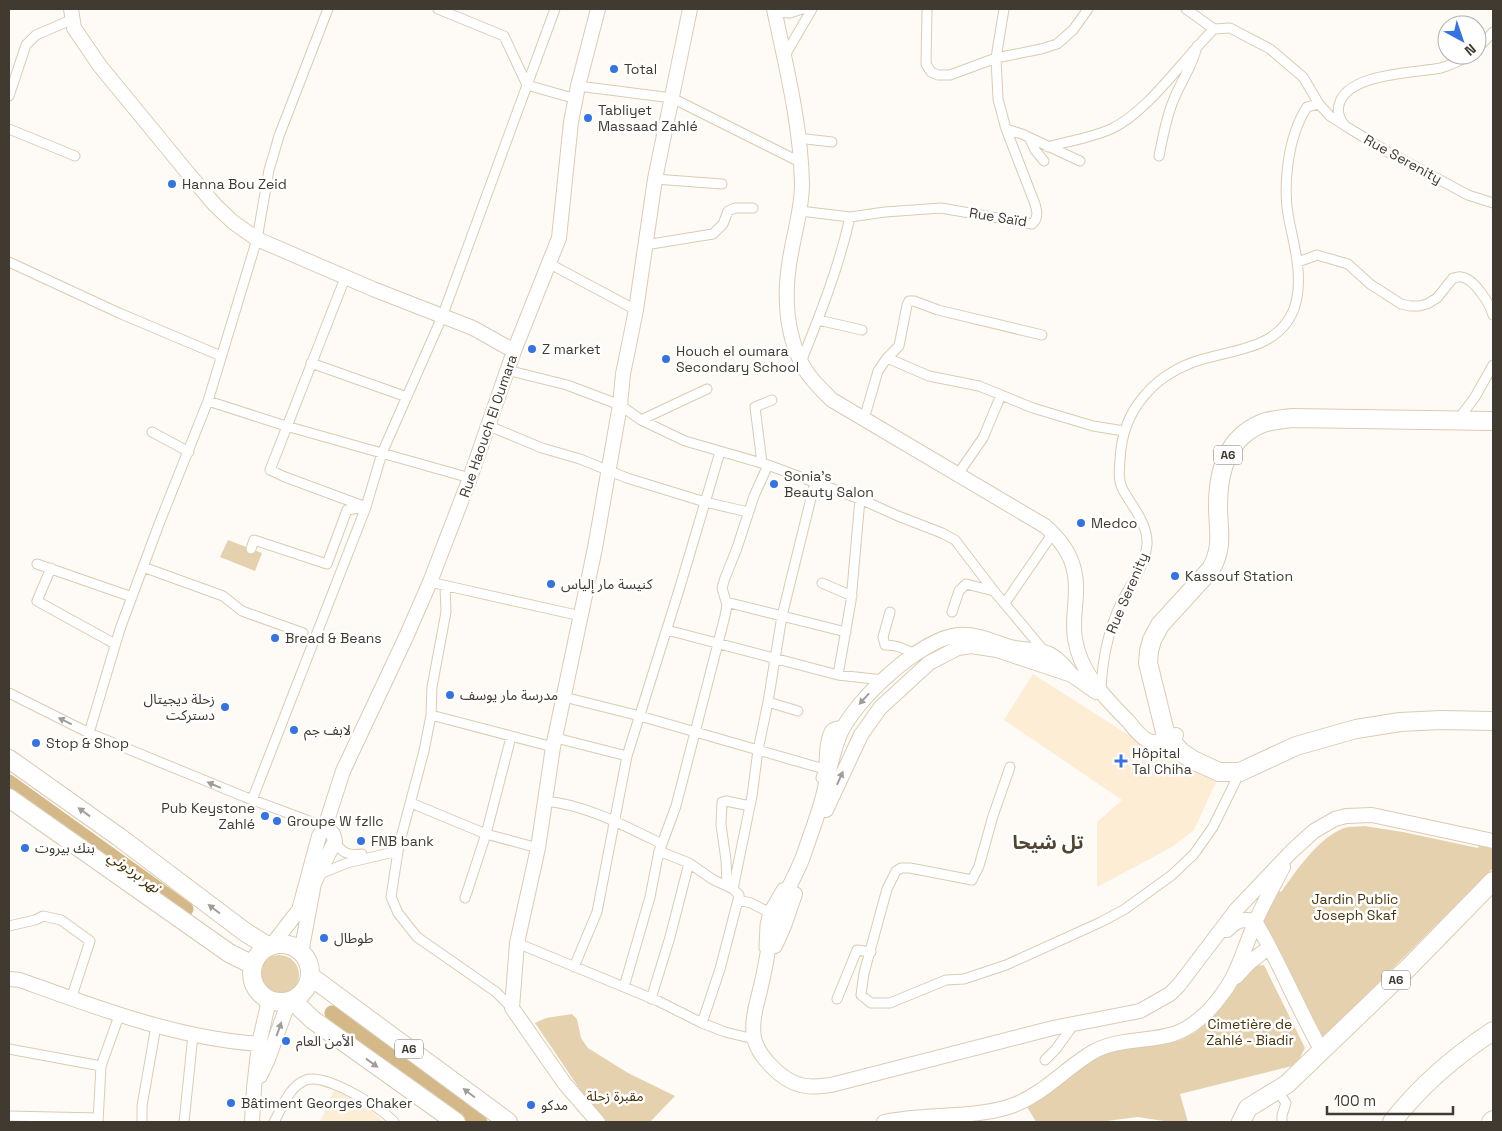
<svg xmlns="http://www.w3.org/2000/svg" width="1502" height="1131" viewBox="0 0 1502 1131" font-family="'Space Grotesk','Noto Sans Arabic',sans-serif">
  <rect width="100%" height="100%" fill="#fefbf6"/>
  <path fill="#fdedd4" d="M1033,674L1138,741L1216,782L1194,830L1172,847L1097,887V822L1122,800L1004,720Z
    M334,1090L365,1105L383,1122H320Z"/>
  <path fill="#e6d1ae" d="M228,540L262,553L255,571L220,557Z
    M1364,826L1403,832L1478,848L1480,843L1493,845V868L1322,1039L1257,929L1276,890L1281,892C1297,870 1317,839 1344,828C1350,826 1358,827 1364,826Z
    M259 975a20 20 0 1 1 40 0a20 20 0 1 1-40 0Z
    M1264,965L1305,1048L1296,1065L1180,1094L1188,1122H1170L1138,1117L1099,1122H1036L1026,1105L1083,1063L1106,1053L1181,1040L1196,1032L1209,1020L1219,1004L1254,966Z
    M572,1014L577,1019L581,1038L588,1048L628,1073L675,1096L650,1122H603L600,1119L535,1023L546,1018Z"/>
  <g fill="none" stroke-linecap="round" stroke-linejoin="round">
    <path stroke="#d5b887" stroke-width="15" d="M9,782L186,909
      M332,1013L480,1122"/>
    <defs>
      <path id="street" d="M438,9L504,36L527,85L576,99
        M927,9L926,64L931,72L938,75H950L996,58L1041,49L1057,44L1073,30L1088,9
        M1186,9L1214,29L1230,28L1270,49L1303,77L1319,104L1330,116L1347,127L1388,152L1468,195L1493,203
        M775,12L790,13L802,9
        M1477,49L1493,32
        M784,57L812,9
        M578,86L672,98L800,162
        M9,96L26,45L36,35L71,20
        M1343,123C1339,117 1337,112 1339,105C1346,73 1415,73 1441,68C1451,65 1460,61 1469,55
        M9,129L75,156
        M1006,129L1022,134L1080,161
        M1029,137L1035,150L1044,161
        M798,138L832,142
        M1048,147C1069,141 1091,138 1111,129C1148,112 1184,58 1214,29
        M1159,156C1163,137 1166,117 1174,99C1181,81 1193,66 1197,46
        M655,179L722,184
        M800,211L850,217L885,212L941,208L1032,224C1039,218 1037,211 1035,204L1006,129L998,99L996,58L1004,9
        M645,245L713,234L723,224L728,211L735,208H753
        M9,262L119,313L221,356
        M1298,262L1317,255L1348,264L1370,284L1401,304L1410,306H1419L1427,304L1437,298L1453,278C1456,278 1459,276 1461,277C1474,278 1490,304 1493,315
        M550,264L636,310
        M345,278L270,470L285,477L366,507
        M818,320L862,330
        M887,358L929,376L979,386L1033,408L1093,426L1124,431
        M801,362C820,315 839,267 850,217
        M311,363L407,397
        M507,370L567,385L620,405L641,420L685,441L768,465L860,499L898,516L942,533L955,540L994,591L1045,652
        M208,401L286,426L470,478
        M864,419L878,371L887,358L899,346L907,305L909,301H914L938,310L1042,335
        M641,420L707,389
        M1457,421L1475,397L1493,365
        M489,426L542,448L580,459L627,478L705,502L748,512
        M152,432L189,452
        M762,463L755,407L772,400
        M958,474L983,438L1001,395
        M815,482L782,616L768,702L758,750L824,769L821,778
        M251,549L254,540L327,564L347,510L365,507
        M37,564L132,597
        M143,567L223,596L242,611L303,633
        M51,568L37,601L115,644
        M430,582L581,616
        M822,583L852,596
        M445,586L446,612L432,687L431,715L424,751L399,845L391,897L398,913L417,937L496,992L512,1008
        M726,602L846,632
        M1005,603L1053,533
        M890,612L883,637L885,645C897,645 905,648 915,655
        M952,612L959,591L966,584L994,591
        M667,630L838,675L883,680
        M838,675L851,601L860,499
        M1101,691C1102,660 1108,631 1121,603C1131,584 1145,566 1147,544C1148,524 1132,506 1123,490C1118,480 1119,471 1120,460C1121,435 1128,414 1145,395C1156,381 1175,369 1191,363C1228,349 1277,352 1294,309C1304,280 1295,249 1289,220C1282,186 1288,136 1307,107L1319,104
        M9,693L89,733L245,797L325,827
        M564,697L640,716L758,750L752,796L733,889L739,895L738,900L720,969L702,1023
        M768,702L798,711
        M431,715L553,747
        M89,733L120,629L159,524L208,401L257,239L269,170L279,136L328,9
        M556,738L627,756
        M1010,767L993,816L979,866L972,880L910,868H901L896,871L887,889L864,973L861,995L871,1003H890L946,980L964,979L1006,965L1101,922L1125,909L1172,875L1194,854L1213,827L1240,772
        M824,769C824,759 824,738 830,730C833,725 841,726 845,725
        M252,800L366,507L382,453L442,317L555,9
        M545,801C587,805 625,826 662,844L676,806L725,616L727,605L722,588L725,578L737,548L754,496L768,465
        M411,803L486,834L538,848
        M335,841C341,853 349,856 362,854
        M659,851L689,863L712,879L731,888
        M320,874L347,863L398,851
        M727,885L726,860L721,825L722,802L726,801L750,806
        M465,898L486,834L511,737
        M738,900L751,903L768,912L765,925L764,948
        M768,912L782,888
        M9,926L35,920L43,916L61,920L90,941L71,999
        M517,943L658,1001L702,1023L725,1032L754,1039
        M574,967L597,912L627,756L679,590L720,452
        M624,987L650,897L659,851L662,844
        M651,999L670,937L689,863
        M837,999L857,950L871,952
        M9,1049L101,1066
        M1045,1060L1056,1049L1074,1024
        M1277,1090L1286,1103L1282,1115V1122
        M9,1116L98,1118
        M98,1122L101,1066L119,1016
        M142,1122V1106L156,1026
        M184,1122L193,1035
        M274,1122C282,1108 289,1086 306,1080C325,1073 381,1107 394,1122"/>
      <path id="secondary" d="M71,9L74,28L100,66L187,172L215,205L233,222L257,239L373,289L473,328L514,351
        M774,9C786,66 801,126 802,184C802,206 796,226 792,248C784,286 784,327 801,362C808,377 821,389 832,400L1045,526C1059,538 1070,552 1074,570C1080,593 1071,616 1075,639C1080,672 1105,698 1128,721C1133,727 1140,737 1147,740C1155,745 1169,739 1176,735
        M1072,675C1065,667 1057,657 1047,653C1038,649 1021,650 1010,647C994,642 976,633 958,635C920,639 855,700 840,734C831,756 828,778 822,800C817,818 810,836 804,854C797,874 785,892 778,912C769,936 767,962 761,986C757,1003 751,1021 754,1038C758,1056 782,1081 801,1085C810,1088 821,1086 831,1085L1053,1028L1140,1011L1170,994L1179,985L1236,910L1292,851L1314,831L1335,819L1346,816L1372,815L1493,841
        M826,810L861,735L880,708L929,663L958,648L971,646L997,650L1072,675L1096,692
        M1227,930C1236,921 1242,918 1255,921C1280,963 1298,1009 1322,1051
        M271,946L299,910L319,836L325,827L343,771L406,637L430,582L470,478L514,351L559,238L571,122L578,86L598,9
        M775,946L784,926L795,894
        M301,953L314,883L335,841L333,834L325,827
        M1236,977L1249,963L1268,948
        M9,979L20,980C98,1008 176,1038 259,1044
        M260,1076L268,1059L289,1001
        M252,1122L254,1088L259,1044L269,1000
        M598,1122L565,1084L512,1008L517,943L538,848L553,747L595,548L620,405L623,374L636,310L655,179L690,9
        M884,1122C924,1113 969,1119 1008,1107C1041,1097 1064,1069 1093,1052C1118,1038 1148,1042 1174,1034C1194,1027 1211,1010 1223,993C1237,975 1244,949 1253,928C1261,907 1273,887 1283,867"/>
      <path id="highway" d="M1493,421L1292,418C1284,419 1274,420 1266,422C1228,435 1218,469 1218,506C1218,530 1224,546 1211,569L1160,625L1152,640L1149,651L1148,663L1165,732L1172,742L1181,752L1193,760L1219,772H1240L1296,746L1356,729L1400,722L1441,720L1493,721
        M9,759L119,837L245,932L269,947
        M9,798L229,953L253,965
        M252 973a29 29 0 1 1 58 0a29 29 0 1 1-58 0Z
        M310,976L508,1122
        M292,1000L313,1020L456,1122
        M1241,1122L1248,1108L1287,1084L1410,966L1493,881
        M1392,1122C1420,1086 1455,1056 1493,1031
        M1491,1122L1493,1120"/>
    </defs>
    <use href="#street" stroke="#dacbb3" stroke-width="11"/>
    <use href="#secondary" stroke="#dacbb3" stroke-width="16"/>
    <use href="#highway" stroke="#dacbb3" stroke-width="20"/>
    <use href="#street" stroke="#fff" stroke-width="9"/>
    <use href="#secondary" stroke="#fff" stroke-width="14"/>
    <use href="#highway" stroke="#fff" stroke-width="18"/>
  </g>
  <defs><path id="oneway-solid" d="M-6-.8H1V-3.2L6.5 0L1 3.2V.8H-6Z" transform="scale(1.25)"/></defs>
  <g fill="#a09c98">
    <use href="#oneway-solid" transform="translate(864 699) rotate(132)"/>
    <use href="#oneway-solid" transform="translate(65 721) rotate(-154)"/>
    <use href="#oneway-solid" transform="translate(840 778) rotate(-66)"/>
    <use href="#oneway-solid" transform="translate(214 785) rotate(-157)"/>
    <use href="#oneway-solid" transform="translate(84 812) rotate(-144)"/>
    <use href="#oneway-solid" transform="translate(214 909) rotate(-143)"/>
    <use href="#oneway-solid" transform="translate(279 1029) rotate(-70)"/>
    <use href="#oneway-solid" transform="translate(372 1063) rotate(36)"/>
    <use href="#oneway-solid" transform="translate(469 1093) rotate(-143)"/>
  </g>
  <g fill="#3473e1" stroke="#fff" stroke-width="2">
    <circle cx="614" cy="69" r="5"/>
    <circle cx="588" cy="118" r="5"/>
    <circle cx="172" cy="184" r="5"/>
    <circle cx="532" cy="349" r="5"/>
    <circle cx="666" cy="359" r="5"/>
    <circle cx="774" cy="484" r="5"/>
    <circle cx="1081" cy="523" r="5"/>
    <circle cx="1175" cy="576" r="5"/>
    <circle cx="551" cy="584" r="5"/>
    <circle cx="275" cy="638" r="5"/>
    <circle cx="450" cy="695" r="5"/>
    <circle cx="225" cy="707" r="5"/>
    <circle cx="294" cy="730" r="5"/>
    <circle cx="36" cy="743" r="5"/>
    <path d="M1118.5 753.5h5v5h5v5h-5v5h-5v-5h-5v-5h5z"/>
    <circle cx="265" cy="816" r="5"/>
    <circle cx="277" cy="821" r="5"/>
    <circle cx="361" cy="841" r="5"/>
    <circle cx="25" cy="848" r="5"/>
    <circle cx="324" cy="938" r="5"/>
    <circle cx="286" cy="1041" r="5"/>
    <circle cx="231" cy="1103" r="5"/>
    <circle cx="531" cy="1105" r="5"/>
  </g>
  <g text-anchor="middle" stroke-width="5" stroke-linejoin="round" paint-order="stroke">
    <g fill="#fff" stroke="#79756e" stroke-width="1">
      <rect x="1214" y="445.5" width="28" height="19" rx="4"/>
      <rect x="1382" y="970.5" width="28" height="19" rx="4"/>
      <rect x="395" y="1039.5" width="28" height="19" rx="4"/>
    </g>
    <g font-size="12" font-weight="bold" fill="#403a30">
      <text x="1228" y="459">A6</text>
      <text x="1396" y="984">A6</text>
      <text x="409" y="1053">A6</text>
    </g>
    <g font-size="14" fill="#403a30" stroke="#fff" text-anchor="start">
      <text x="624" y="74">Total</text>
      <text x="598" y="115">Tabliyet<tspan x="598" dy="16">Massaad Zahlé</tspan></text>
      <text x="182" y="189">Hanna Bou Zeid</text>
      <text x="542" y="354">Z market</text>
      <text x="676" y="356">Houch el oumara<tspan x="676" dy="16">Secondary School</tspan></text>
      <text x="784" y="481">Sonia's<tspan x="784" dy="16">Beauty Salon</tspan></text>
      <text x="1091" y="528">Medco</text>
      <text x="1185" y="581">Kassouf Station</text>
      <text x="561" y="589">كنيسة مار إلياس</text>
      <text x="285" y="643">Bread &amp; Beans</text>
      <text x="460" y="700">مدرسة مار يوسف</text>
      <text x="215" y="704" text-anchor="end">زحلة ديجيتال<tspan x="215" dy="16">دستركت</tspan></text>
      <text x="304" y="735">لابف جم</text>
      <text x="46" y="748">Stop &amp; Shop</text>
      <text x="1132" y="758">Hôpital<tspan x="1132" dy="16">Tal Chiha</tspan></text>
      <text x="255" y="813" text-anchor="end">Pub Keystone<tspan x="255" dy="16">Zahlé</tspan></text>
      <text x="287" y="826">Groupe W fzllc</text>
      <text x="371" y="846">FNB bank</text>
      <text x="35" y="853">بنك بيروت</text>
      <text x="334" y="943">طوطال</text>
      <text x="296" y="1046">الأمن العام</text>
      <text x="241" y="1108">Bâtiment Georges Chaker</text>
      <text x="541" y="1110">مدكو</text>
    </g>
    <g font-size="14" fill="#403a30" stroke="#fff">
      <text transform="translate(1403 159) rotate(29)" y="5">Rue Serenity</text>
      <text transform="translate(998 217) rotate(9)" y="5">Rue Saïd</text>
      <text transform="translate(488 426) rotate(-71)" y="5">Rue Haouch El Oumara</text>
      <text transform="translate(1127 593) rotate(-67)" y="5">Rue Serenity</text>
    </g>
    <g font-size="14" fill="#49350c" stroke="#fff">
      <text x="1355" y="904">Jardin Public<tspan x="1355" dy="16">Joseph Skaf</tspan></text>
      <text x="1250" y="1029">Cimetière de<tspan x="1250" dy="16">Zahlé - Biadir</tspan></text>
      <text x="615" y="1101">مقبرة زحلة</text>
    </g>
    <g font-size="15" font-style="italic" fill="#443006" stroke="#fff">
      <text transform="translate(134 872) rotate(36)" y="5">نهر بردوني</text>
    </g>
    <g font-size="19" font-weight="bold" fill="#514530" stroke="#fff">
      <text x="1048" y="849">تل شيحا</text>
    </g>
  </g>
  <rect width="1502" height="1131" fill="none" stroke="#403a30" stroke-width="20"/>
  <g transform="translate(1462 40) rotate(140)"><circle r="24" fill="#ffffff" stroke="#b3b0ac"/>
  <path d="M0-4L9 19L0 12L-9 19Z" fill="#3473e1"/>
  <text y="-8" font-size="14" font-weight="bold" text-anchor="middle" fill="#403a30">N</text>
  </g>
  <path d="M1327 1106v8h126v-8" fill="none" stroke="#403a30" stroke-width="2.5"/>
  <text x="1334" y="1106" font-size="15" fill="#403a30" stroke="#ffffff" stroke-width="4" paint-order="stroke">100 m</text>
</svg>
